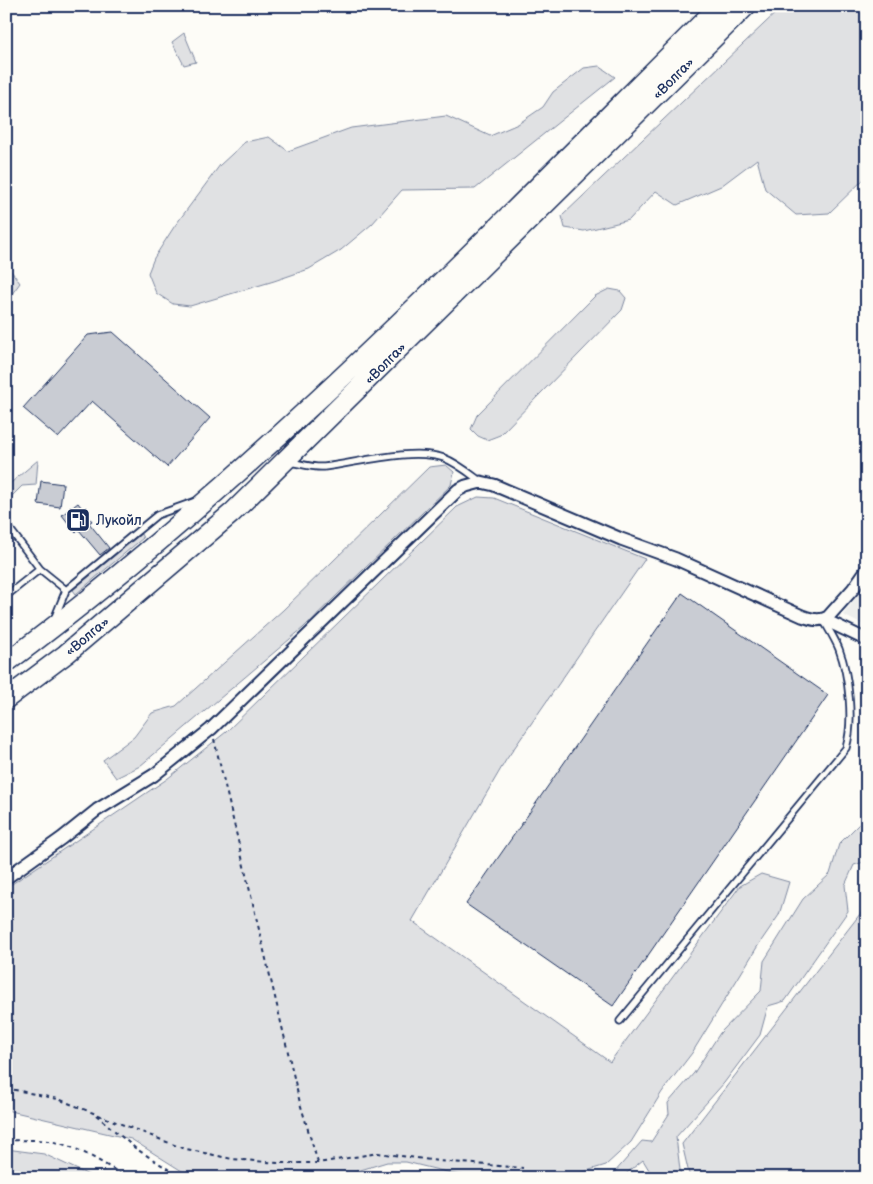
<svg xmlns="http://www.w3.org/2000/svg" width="873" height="1184" viewBox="0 0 873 1184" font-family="'Balsamiq Sans',sans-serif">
  <rect width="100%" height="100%" fill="#fdfcf7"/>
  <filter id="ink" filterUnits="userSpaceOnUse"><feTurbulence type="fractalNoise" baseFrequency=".02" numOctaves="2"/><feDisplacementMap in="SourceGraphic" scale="10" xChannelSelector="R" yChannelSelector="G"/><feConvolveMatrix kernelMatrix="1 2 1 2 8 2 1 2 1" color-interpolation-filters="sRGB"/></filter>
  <g filter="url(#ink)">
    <path fill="#edeeec" d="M867,583V627L843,615Z"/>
    <path fill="#e0e1e3" stroke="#7e88a0" d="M783,6H867V176L829,213L796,215L765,189L757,159L721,186L677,205L656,191L629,220L584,231L565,228L562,216Z
      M184,33L196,62L184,65L172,42Z
      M599,66L615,77L475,189L402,190L372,224L341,250L309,269L274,281L190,306L173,304L156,293L148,273L154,258L174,227L220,165L245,142L269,137L288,151L351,128L446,116L490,136L518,124L543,107L553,92L584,68Z
      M6,264L20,283L6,302Z
      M609,289L620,291L626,298L622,310L500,435L487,440L478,436L471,429L477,415L595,296Z
      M38,460L36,485L22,486L6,502V487Z
      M446,465L454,472L451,485L303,628L140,766L116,778L103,760L134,737L152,713L176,706L283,610L429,467Z
      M478,497L494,498L645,559L506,760L412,921L610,1062L740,886L761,874L789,882L779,915L759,944L692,1053L662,1092L631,1142L606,1165L564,1178H490L459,1175L406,1162H387L334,1178H193L131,1139L6,1110V888L167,779L226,732L457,507Z
      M141,534L143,538L76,594L73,590Z
      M867,816V861L854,865L845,885L848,911L785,1001L768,1006L760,1035L724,1083L676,1137L681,1178H650L652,1175L643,1160L622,1177L614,1173L642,1141L651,1142L669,1114L668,1103L694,1073L720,1033L761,991L764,961L803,899L830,874L839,844Z
      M867,905V1178H690L682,1144Z
      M6,1149L44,1154L95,1178H6Z"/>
    <path fill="#c9ccd3" stroke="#1b2f5e" d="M113,332L210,418L167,467L92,401L58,438L23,408L88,335Z
      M41,481L63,484L60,507L38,504Z
      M78,503L92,521L89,523L109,548L100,555L79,530L76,533L62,515Z
      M682,593L828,695L613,1006L466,904Z"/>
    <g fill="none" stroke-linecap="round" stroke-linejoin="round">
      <defs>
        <path id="service" d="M290,462C301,464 314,468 324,467C357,463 412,447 444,458C457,463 468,472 480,481
          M6,524L40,569L66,590
          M6,596L40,569
          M55,617L66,590L157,515L196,501
          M620,1021L846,748C854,721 849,676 839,649C835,639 829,630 824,621"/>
        <path id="minor" d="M823,619L867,640
          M6,878L62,838L97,810L154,775L211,729L458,490L466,486L481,482L494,485L621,539L676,559L802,616C811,619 819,622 828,617L853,589L867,569"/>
        <path id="trunk" d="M6,663C264,471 491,232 719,6
          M6,699L66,654L232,513L746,6"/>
      </defs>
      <use href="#service" stroke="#1b2f5e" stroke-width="9"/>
      <use href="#minor" stroke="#1b2f5e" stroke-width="15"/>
      <use href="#trunk" stroke="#1b2f5e" stroke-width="22"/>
      <path stroke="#1b2f5e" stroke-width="2" stroke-dasharray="4 4" stroke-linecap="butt" d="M214,739L300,1103L318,1163
        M6,1088L58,1099L182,1148L232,1159L278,1163H318L378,1153L439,1161L523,1168
        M96,1115L135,1148L182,1178
        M6,1140C20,1141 35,1139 49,1141C76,1145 105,1164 127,1178"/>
      <use href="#service" stroke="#fdfcf7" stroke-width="5.5"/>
      <use href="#minor" stroke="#fdfcf7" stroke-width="11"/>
      <use href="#trunk" stroke="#fdfcf7" stroke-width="19"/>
    </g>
  </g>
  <defs>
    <symbol id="fuel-square" viewBox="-11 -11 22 22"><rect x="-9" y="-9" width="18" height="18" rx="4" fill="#1b2f5e" stroke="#fdfcf7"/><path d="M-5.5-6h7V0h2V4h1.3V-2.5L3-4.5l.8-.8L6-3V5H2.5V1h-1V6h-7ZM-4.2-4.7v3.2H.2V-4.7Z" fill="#fff"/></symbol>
  </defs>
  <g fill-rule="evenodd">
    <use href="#fuel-square" x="64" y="506" width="28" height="28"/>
  </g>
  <g text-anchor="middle" stroke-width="4" stroke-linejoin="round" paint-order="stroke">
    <g font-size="14" fill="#1b2f5e" stroke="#fdfcf7">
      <text transform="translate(673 78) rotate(-45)" y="5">«Волга»</text>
      <text transform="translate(385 363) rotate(-45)" y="5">«Волга»</text>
      <text transform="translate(87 636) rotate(-40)" y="5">«Волга»</text>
    </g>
    <g font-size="14" fill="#1b2f5e" stroke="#fdfcf7" text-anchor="start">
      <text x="96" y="525">Лукойл</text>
    </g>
  </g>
  <rect width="873" height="1184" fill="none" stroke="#fdfcf7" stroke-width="25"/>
  <rect x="12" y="12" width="848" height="1159" fill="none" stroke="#1b2f5e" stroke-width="2" filter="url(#ink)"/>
</svg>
